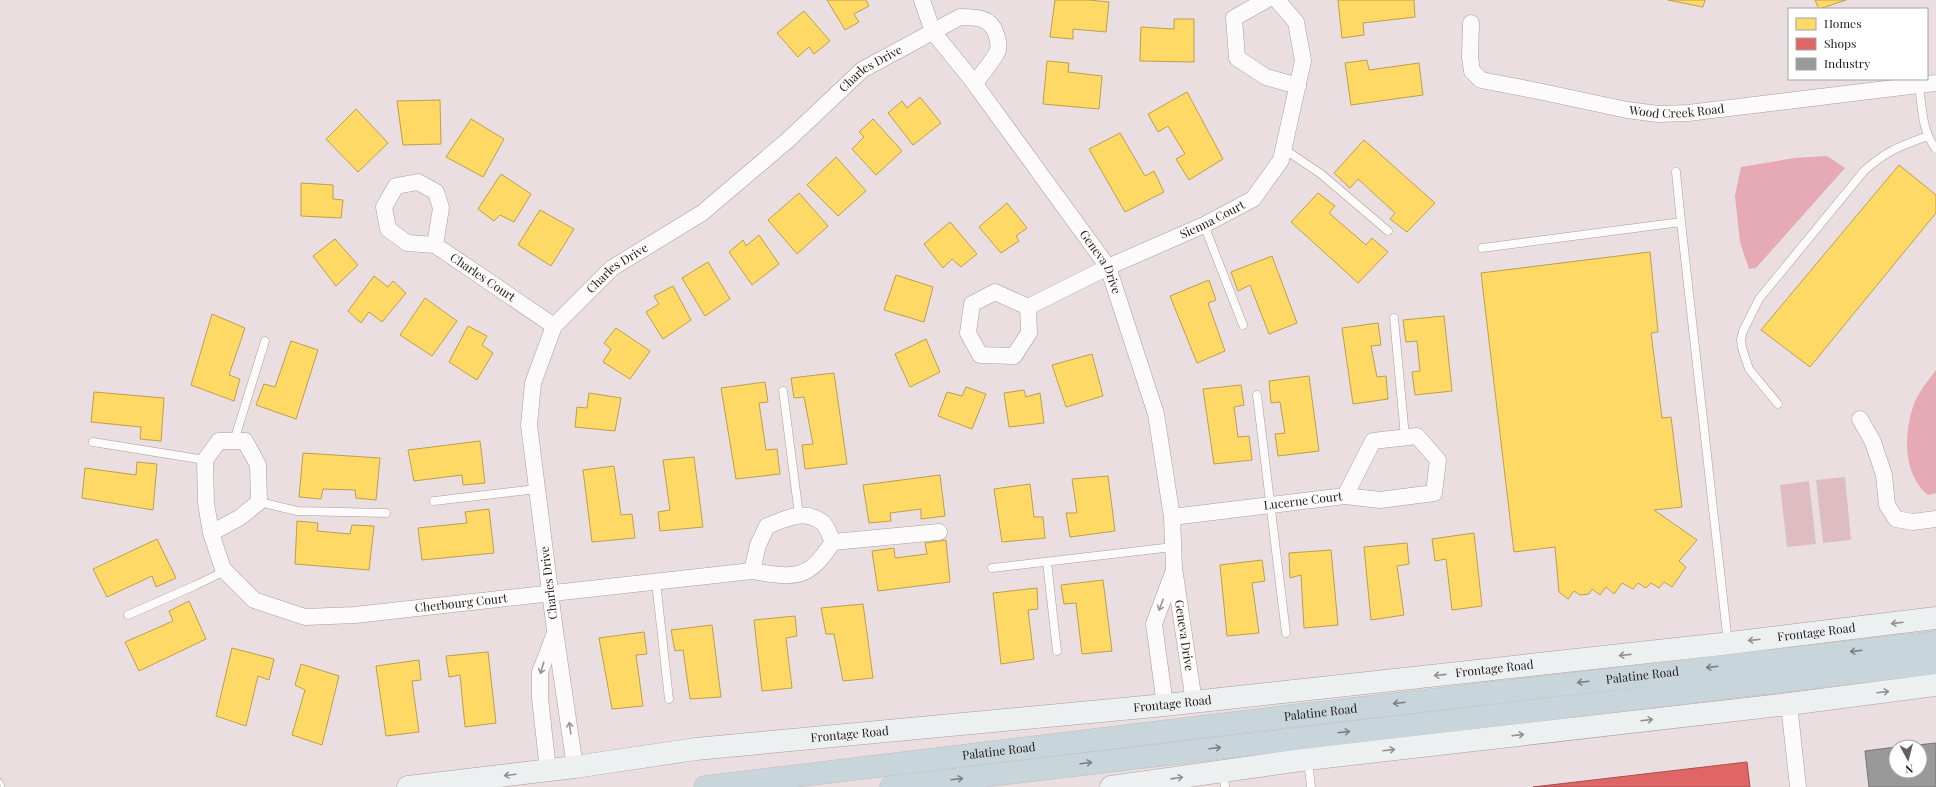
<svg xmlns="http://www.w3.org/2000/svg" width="1936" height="787" viewBox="0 0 1936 787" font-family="'Playfair Display',serif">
  <rect width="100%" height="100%" fill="#eadee0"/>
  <path fill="#debdc2" d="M1845,477L1851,540L1823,543L1816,480Z
    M1809,481L1816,544L1787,547L1780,485Z"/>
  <path fill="#e5aab5" d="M1827,156L1845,168L1756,268L1749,269L1740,242L1735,196L1741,167L1794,158Z
    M1936,370V493L1928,495C1902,474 1904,432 1914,404C1919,391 1928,381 1936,370Z"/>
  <path fill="#ffd966" stroke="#bc9f4f" d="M827,0H866L869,6L854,14L859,22L845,30Z
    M1055,0H1089L1109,2L1106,32L1073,29V39L1050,37Z
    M1338,0H1414L1415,17L1363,23L1364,35L1342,38Z
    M1668,0H1705L1703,7Z
    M1815,0H1846L1819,9Z
    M804,11L830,41L814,54L809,47L798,57L777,33Z
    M1174,19H1194V62L1140,61L1141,27L1174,29Z
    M1367,60L1369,70L1419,63L1423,95L1351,105L1345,63Z
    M1047,61L1069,63L1068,72L1102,76L1099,109L1043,104Z
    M1187,92L1223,159L1189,180L1176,159L1185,154L1168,126L1158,132L1148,114Z
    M920,97L941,123L913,145L888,113L902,101L907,108Z
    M440,100L441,144L403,145L397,101Z
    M356,109L388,143L358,172L326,139Z
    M471,119L504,139L483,177L446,157Z
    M873,119L902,151L876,175L852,149L864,137L859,132Z
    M1120,133L1145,176L1154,171L1164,192L1125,212L1089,149Z
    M1364,140L1435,203L1407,232L1390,219L1395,213L1358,179L1350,188L1334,173Z
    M836,157L866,191L838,216L807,185Z
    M1899,165L1936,195V213L1810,367L1761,330Z
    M501,174L531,194L514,222L500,215L494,221L478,209Z
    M301,183L333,185V199L343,200L341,218L301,216Z
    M799,193L828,226L797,254L768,220Z
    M1318,193L1335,206L1329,213L1366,245L1372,238L1388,252L1358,283L1291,222Z
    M1007,203L1027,228L1016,236L1019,241L1001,253L979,227Z
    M540,210L574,229L551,266L518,245Z
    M950,222L977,254L961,267L952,259L943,268L924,244Z
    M759,235L779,264L752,285L729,252L743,240L746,246Z
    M335,239L358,265L336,286L313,256Z
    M1650,252L1658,332L1651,333L1662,418L1671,417L1682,507L1654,510L1697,540L1679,561L1686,567L1672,587L1664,582L1659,588L1651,583L1646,588L1638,583L1633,589L1622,583L1614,594L1606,587L1600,595L1592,589L1589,594L1580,595L1574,591L1568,599L1559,592L1555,547L1514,552L1481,273Z
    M1272,256L1297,323L1269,334L1250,285L1238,291L1231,272Z
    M708,262L730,299L705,316L682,278Z
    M896,275L933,287L924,322L884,310Z
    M374,276L388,287L393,281L406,293L382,322L369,312L361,323L348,311Z
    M1209,280L1216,300L1208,303L1225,351L1197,363L1170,296Z
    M673,286L691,320L663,339L646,312L659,304L654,296Z
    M425,298L457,321L432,356L400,335Z
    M212,314L245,328L229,375L240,379L234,401L191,385Z
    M1444,316L1452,391L1415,395L1412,372L1420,371L1417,341L1406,342L1403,320Z
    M1378,323L1381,345L1371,346L1377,377L1386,376L1388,399L1353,404L1342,328Z
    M468,326L487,336L482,345L493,353L477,380L449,362Z
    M616,328L650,351L630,379L603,362L611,349L604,343Z
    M926,339L940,372L910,387L895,354Z
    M291,341L318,350L296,419L256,405L264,384L275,387Z
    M1092,354L1103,396L1066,407L1052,365Z
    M834,373L847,464L805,469L802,445L813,444L804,397L794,398L791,378Z
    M1309,376L1319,451L1278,456L1275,434L1285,433L1280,402L1271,403L1269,381Z
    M765,382L768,402L759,403L766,450L777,449L780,474L736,479L721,388Z
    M1241,385L1244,405L1234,407L1238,437L1249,436L1252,460L1214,464L1203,389Z
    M966,387L986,394L972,429L938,416L947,392L962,396Z
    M1024,390L1026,397L1040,393L1044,423L1009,427L1004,393Z
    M94,392L164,398L161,441L140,439L141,427L91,422Z
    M589,393L621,398L615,431L575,427L577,407L587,408Z
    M480,441L485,483L463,485L462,475L414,481L408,450Z
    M303,453L380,458L376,500L356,498L355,490L323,489L321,499L299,497Z
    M694,457L703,527L660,531L658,512L670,510L663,460Z
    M137,462L157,464L153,510L82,498L85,468L136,475Z
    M614,466L621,515L632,514L635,538L592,542L583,470Z
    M940,475L945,516L921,519V509L890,513L891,521L869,523L863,485Z
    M1108,476L1115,531L1070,537L1066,513H1077L1072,479Z
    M1030,484L1034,517H1043L1045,538L1002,542L994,489Z
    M489,509L494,553L422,560L418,528L467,523L465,512Z
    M297,521L318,523L317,531L350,534L352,525L374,526L369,570L295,564Z
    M1474,533L1482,606L1452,610L1446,559L1435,561L1432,539Z
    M157,539L176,578L156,587L152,576L107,597L93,569Z
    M946,540L950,582L878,591L872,551L894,548L895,558L927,554L925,543Z
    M1407,543L1409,564L1397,566L1404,615L1371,620L1364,547Z
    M1331,550L1338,625L1304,628L1301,575L1290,578L1289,553Z
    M1262,560L1265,581L1252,583L1259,633L1227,636L1220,565Z
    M1103,580L1112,651L1082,654L1076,603L1064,604L1061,585Z
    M1037,588L1038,609L1028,610L1034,659L1001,664L993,593Z
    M189,601L206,639L139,671L125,642L173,621L169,611Z
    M863,604L873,678L843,681L834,634H826L821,608Z
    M795,616L797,636L786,638L792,688L762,691L754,620Z
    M712,625L721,697L690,699L683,650L675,651L671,630Z
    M644,632L647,654L636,655L643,706L612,709L599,638Z
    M232,648L274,659L269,680L258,676L246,726L216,716Z
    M488,652L496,723L465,727L460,675L449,677L446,656Z
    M419,660L421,680L412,681L419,732L386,736L376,666Z
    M301,664L339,676L322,745L292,735L305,690L295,685Z"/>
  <path fill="#e06666" stroke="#a64f4f" d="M1747,762L1750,787H1533Z"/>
  <path fill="#999" stroke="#757273" d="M1936,743V787H1869L1865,751L1896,747V771H1920V747H1899Z"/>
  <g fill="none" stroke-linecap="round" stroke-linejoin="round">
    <defs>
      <path id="lane" d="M1919,85C1922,107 1922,132 1936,149
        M1284,149L1321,174L1388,231
        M1676,172L1681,222
        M1204,225L1243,325
        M1482,248L1681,222L1728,643
        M1394,318L1405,437
        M783,391L799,515
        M1257,395L1286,633
        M1778,404L1749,369L1742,348L1741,340L1743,331L1759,299L1864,171C1886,151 1900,146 1928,136
        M234,441L265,341
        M93,442L205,460
        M434,501L537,489
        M259,502L297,511L386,513
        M1047,562L1057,651
        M992,568L1173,547
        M656,582L669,699
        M128,615L194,586L225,571
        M1308,760L1311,787
        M1223,772L1225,787"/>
      <g id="street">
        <path id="s1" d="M922,0L933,32L972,80L1108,267L1156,414L1172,517L1174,568L1194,702"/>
        <path d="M1266,0L1234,18L1237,58L1266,77L1298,86"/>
        <path id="s2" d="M1471,23L1470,57L1472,71L1481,80L1538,91L1627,110L1658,114L1688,113L1936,83"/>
        <path id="s3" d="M435,245L441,208L436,192L418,182L396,186L384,207L388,229L407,243L435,245L554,326"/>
        <path d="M995,292L1028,307L1029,333L1014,356L980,355L968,333L972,304Z"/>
        <path id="s4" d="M1028,307L1108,267L1204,225L1253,199L1281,160L1303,61L1296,22L1277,0"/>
        <path d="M1860,419L1873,442L1884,475L1887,505L1896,519L1913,522L1936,519"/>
        <path id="s5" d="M1172,517L1345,496L1380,500L1434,493L1438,460L1417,436L1373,441L1345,496"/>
        <path id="s6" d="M211,533L239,518L259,502L258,465L245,441H219L205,460L206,503L211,533L223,569L254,600L305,617L355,615L752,571C796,578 807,581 833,542L939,532"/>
        <path d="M752,571L758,545L767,526C785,519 805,508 823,523C827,527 830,536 833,542"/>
        <path d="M1789,704L1798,787"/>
        <path d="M1165,705L1154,624L1174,570"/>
        <path id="s7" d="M575,767L555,631L529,425L533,383L554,326L612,268L702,213L788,140L862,70L960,17C976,17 991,17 996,34C998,39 999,45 998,50C996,57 980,76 975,83"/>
        <path d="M548,770L540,698V672L555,633"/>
      </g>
      <g id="secondary">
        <path id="s8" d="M408,787L575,767L696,749L1165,705L1722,644L1936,618"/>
        <path d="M1111,787L1308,759L1789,704L1936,685"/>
      </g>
      <g id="highway">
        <path id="s9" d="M705,787L1300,715L1936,642"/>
        <path d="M891,787L1936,663"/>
      </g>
    </defs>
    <use href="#lane" stroke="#a79e9f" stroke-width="9"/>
    <use href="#street" stroke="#a79e9f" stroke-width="17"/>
    <use href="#secondary" stroke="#a79e9f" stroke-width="23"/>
    <use href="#highway" stroke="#c3bcbd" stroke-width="23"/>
    <use href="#lane" stroke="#fcfafa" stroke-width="8"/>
    <use href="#street" stroke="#fcfafa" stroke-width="16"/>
    <use href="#secondary" stroke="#edf0f1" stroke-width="22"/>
    <use href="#highway" stroke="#c8d6db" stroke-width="22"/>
    <defs>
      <path id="rail" d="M0,780L3,787"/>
    </defs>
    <use href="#rail" stroke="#c5c2c2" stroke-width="4.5"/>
    <use href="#rail" stroke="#fff" stroke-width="3" stroke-dasharray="9" stroke-linecap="butt"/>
  </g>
  <defs><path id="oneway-shaft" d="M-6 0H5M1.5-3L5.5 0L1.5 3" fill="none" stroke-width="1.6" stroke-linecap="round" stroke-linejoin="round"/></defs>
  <g stroke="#999495">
    <use href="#oneway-shaft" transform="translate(1161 605) rotate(110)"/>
    <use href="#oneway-shaft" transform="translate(542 668) rotate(107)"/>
    <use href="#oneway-shaft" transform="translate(570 728) rotate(-98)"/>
  </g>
  <g stroke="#918f90">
    <use href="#oneway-shaft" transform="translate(1897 623) rotate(173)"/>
    <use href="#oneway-shaft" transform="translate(1754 640) rotate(173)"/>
    <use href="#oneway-shaft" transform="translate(1625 655) rotate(174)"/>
    <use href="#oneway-shaft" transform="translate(1440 675) rotate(174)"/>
    <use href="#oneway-shaft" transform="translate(1883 692) rotate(-7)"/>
    <use href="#oneway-shaft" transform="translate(1647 720) rotate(-7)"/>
    <use href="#oneway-shaft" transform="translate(1518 735) rotate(-7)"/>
    <use href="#oneway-shaft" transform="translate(1389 750) rotate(-7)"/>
    <use href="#oneway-shaft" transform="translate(510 775) rotate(173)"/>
    <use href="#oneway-shaft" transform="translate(1177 778) rotate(-8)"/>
  </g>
  <g stroke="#7c8084">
    <use href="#oneway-shaft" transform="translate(1856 651) rotate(173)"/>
    <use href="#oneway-shaft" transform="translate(1712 667) rotate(173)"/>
    <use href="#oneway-shaft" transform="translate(1583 682) rotate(173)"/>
    <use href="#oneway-shaft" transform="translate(1399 703) rotate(173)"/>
    <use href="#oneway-shaft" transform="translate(1344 732) rotate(-7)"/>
    <use href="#oneway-shaft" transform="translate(1215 748) rotate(-7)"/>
    <use href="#oneway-shaft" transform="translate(1086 763) rotate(-7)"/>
    <use href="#oneway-shaft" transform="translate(957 779) rotate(-7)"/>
  </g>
  <g text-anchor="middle" stroke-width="4" stroke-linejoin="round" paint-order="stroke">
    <g font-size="12" fill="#201819" stroke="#fff">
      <text dy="4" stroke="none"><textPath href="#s7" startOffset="858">Charles Drive</textPath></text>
      <text dy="4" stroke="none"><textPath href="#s2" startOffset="260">Wood Creek Road</textPath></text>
      <text dy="4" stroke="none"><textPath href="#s4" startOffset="204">Sienna Court</textPath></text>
      <text dy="4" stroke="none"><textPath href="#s1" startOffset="319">Geneva Drive</textPath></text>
      <text dy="4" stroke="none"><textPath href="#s7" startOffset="534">Charles Drive</textPath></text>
      <text dy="4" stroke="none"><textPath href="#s3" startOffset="253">Charles Court</textPath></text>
      <text dy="4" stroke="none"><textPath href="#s5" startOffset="132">Lucerne Court</textPath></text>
      <text transform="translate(549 583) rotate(-97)" y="4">Charles Drive</text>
      <text dy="4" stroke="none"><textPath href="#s6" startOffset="537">Cherbourg Court</textPath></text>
      <text dy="4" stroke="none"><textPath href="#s8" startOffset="1417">Frontage Road</textPath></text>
      <text dy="4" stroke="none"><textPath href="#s1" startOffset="705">Geneva Drive</textPath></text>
      <text dy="4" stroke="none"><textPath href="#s8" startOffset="1093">Frontage Road</textPath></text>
      <text dy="4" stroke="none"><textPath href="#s9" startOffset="944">Palatine Road</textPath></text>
      <text dy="4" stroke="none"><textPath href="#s8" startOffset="769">Frontage Road</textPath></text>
      <text dy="4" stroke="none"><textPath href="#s9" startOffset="620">Palatine Road</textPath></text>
      <text dy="4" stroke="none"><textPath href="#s8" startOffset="445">Frontage Road</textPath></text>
      <text dy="4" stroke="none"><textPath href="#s9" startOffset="296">Palatine Road</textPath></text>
    </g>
  </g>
  <rect x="1788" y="8" width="140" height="72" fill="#ffffff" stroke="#a6a3a3"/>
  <rect x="1796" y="18" width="20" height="12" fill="#ffd966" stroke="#a6a3a3"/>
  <text x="1824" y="28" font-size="12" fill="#201819">Homes</text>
  <rect x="1796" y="38" width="20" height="12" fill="#e06666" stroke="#a6a3a3"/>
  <text x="1824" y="48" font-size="12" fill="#201819">Shops</text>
  <rect x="1796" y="58" width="20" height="12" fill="#999999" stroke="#a6a3a3"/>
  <text x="1824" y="68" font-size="12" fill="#201819">Industry</text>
  <g transform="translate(1908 759) rotate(173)"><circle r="19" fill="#ffffff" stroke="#a6a3a3"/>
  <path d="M0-3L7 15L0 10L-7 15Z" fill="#675d5f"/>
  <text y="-6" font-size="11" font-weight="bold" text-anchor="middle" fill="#201819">N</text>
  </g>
</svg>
